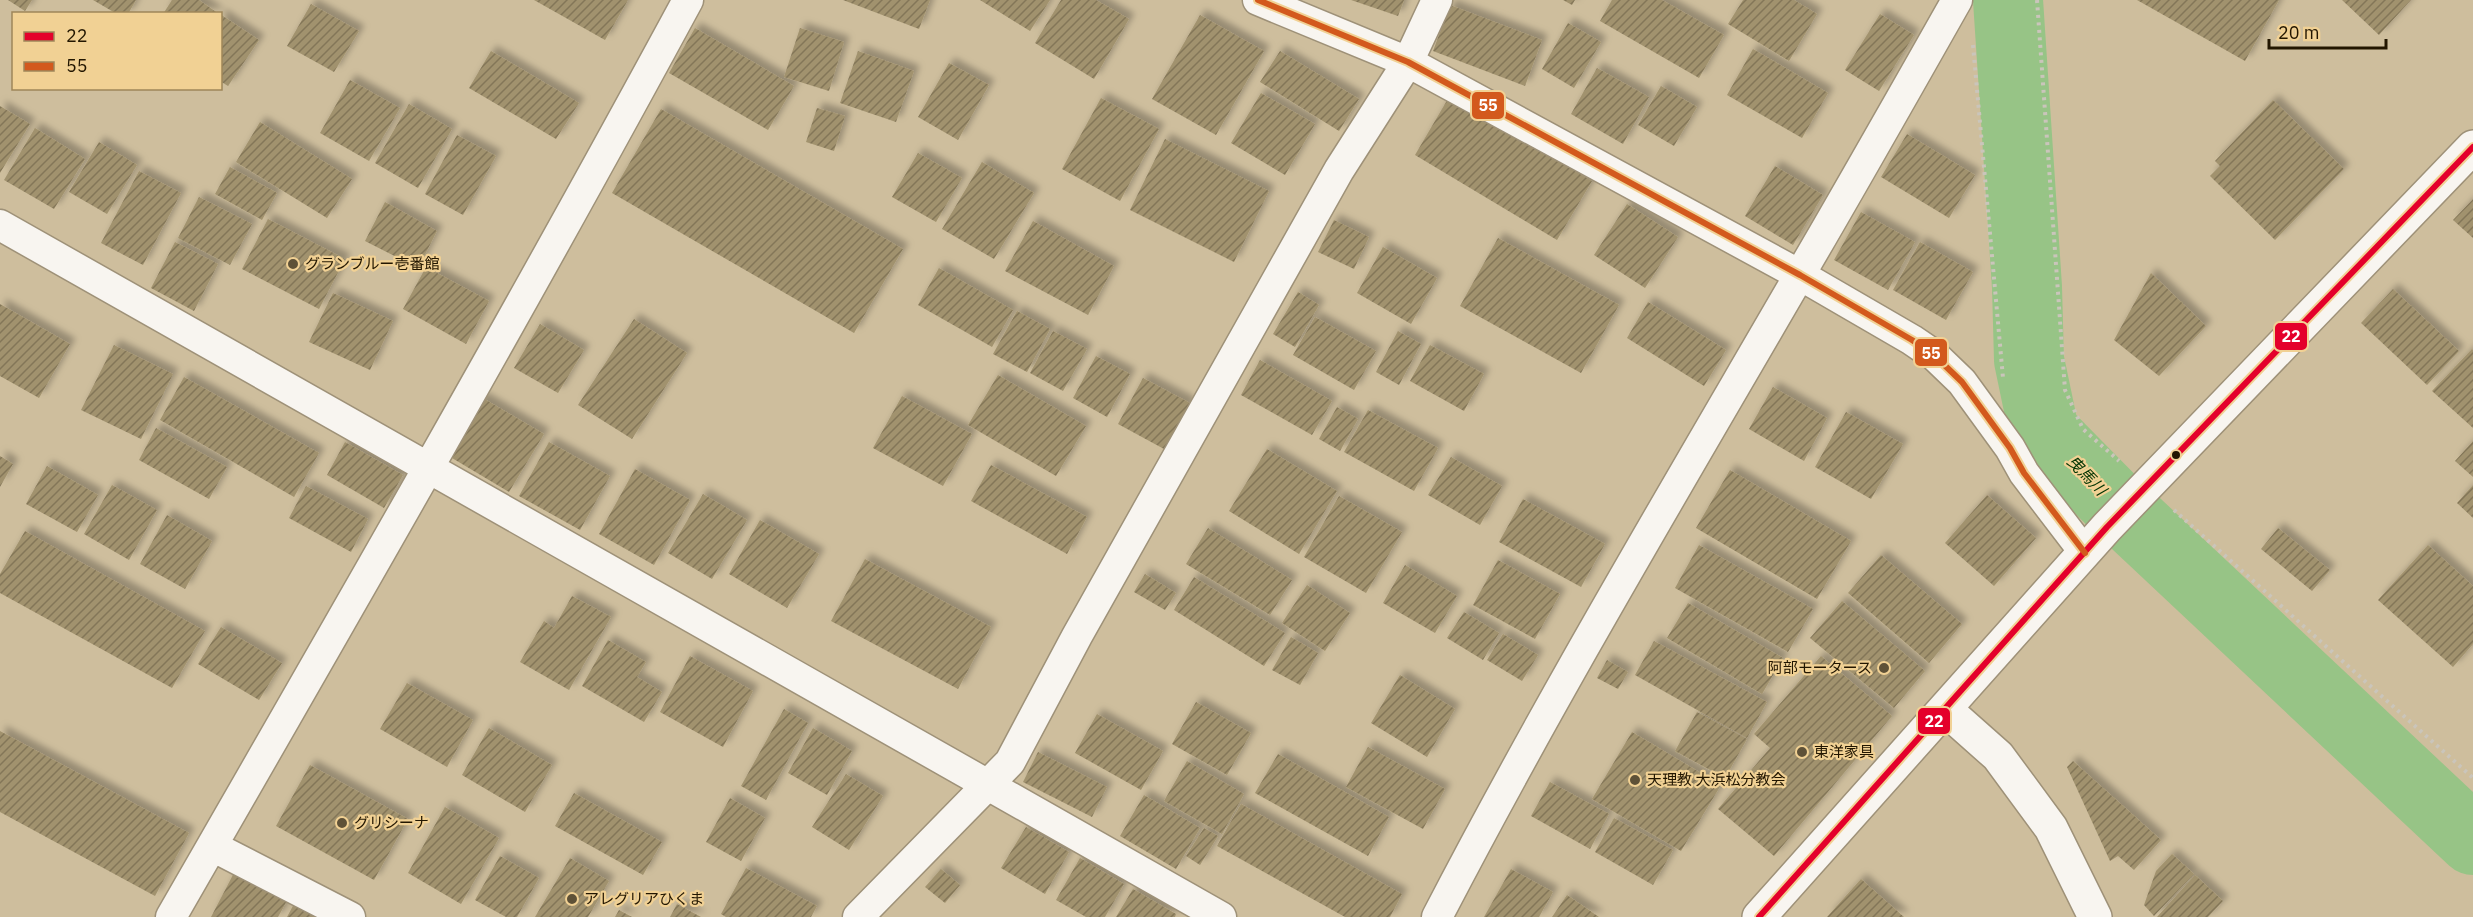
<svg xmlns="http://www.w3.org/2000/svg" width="2473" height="917" viewBox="0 0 2473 917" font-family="'IBM Plex Sans','Noto Sans JP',sans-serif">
  <defs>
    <pattern id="building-hatch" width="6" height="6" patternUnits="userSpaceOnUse" patternTransform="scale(1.5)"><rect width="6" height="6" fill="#a1926e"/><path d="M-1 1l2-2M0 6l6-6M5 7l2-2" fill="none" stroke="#837658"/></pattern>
    <filter id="shadow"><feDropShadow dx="5.5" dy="-5.5" stdDeviation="3" flood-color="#0004"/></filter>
  </defs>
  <rect width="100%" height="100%" fill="#cebe9d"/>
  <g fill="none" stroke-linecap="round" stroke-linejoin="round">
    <path stroke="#97c486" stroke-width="70" d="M2008,0L2027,287L2029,360L2044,432L2112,501L2473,840"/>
  </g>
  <path fill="url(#building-hatch)" filter="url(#shadow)" d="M8,0H32L25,11Z
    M93,0H136L128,14H117Z
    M172,0H199L219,14H163Z
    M534,0H628L605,40Z
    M843,0H930L919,29Z
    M980,0H1050L1030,31Z
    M1061,0H1096L1129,19L1094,79L1035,43Z
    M1351,0H1404L1398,16Z
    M1563,0H1575L1572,5Z
    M1612,0H1662L1724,35L1699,78L1600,21Z
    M1743,0H1794L1817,14L1789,61L1728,24Z
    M2137,0H2279L2245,61Z
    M2342,0H2411L2379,35Z
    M311,4L359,31L334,72L287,46Z
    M1450,5L1542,40L1525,86L1433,51Z
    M220,14L259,40L228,86L220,81Z
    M1880,14L1914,35L1879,91L1845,70Z
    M1200,15L1264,51L1216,135L1152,99Z
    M1568,23L1601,42L1574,88L1542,69Z
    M695,28L794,86L768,130L669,73Z
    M800,28L844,42L829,91L784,77Z
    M1753,49L1828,93L1802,138L1727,95Z
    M491,51L579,103L556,139L469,88Z
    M858,51L914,71L896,122L840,103Z
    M1280,51L1359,99L1339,131L1260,82Z
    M949,63L989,85L958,140L918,117Z
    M1597,68L1649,97L1623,144L1571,114Z
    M350,80L400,108L369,161L320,133Z
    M1661,86L1697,107L1674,146L1638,125Z
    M1261,93L1315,124L1285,175L1231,143Z
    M1449,97L1592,181L1557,240L1415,155Z
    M1101,98L1159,129L1120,201L1062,169Z
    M2273,100L2344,169L2275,240L2210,176L2220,166L2215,161Z
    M409,104L452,129L418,188L375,163Z
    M0,106L30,124L0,173Z
    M817,108L845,116L834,151L806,142Z
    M661,109L903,249L854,333L612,193Z
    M260,122L352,179L327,218L236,162Z
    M35,128L85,159L54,209L4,180Z
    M1907,134L1975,175L1949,218L1881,177Z
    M457,135L496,156L463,215L425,194Z
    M1165,139L1269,191L1234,262L1130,210Z
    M99,142L137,165L107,214L69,192Z
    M918,153L962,178L936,222L892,197Z
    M982,162L1034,193L994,259L942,229Z
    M1775,166L1823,195L1793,245L1745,216Z
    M230,167L277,193L262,220L215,194Z
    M139,171L181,193L143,265L101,243Z
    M199,197L252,224L230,265L178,238Z
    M2473,199V238L2453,220Z
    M385,202L437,231L418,268L365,241Z
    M1627,204L1678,237L1645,288L1594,255Z
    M1861,212L1915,242L1888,290L1834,260Z
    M268,219L345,259L319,309L242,269Z
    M1334,220L1369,237L1354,269L1318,252Z
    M1033,221L1114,266L1088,315L1005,271Z
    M1498,238L1619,305L1581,373L1460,306Z
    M175,242L218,264L194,311L151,288Z
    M1920,242L1973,272L1946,320L1893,290Z
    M1383,247L1437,278L1411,324L1357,293Z
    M426,267L489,301L466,344L403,309Z
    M939,268L1013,310L992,347L918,305Z
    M2151,273L2206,326L2159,376L2114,340Z
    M2393,289L2459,351L2427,385L2361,323Z
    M1298,292L1319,305L1295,347L1273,334Z
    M333,293L393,321L370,370L309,342Z
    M1648,302L1726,350L1704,386L1627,338Z
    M0,304L70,344L39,398L0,376Z
    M1017,311L1050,329L1027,372L993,354Z
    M1315,317L1376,351L1354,390L1293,355Z
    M634,319L687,353L632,439L578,405Z
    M540,324L584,350L558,393L514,368Z
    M1053,331L1087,349L1063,391L1030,373Z
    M1398,331L1421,344L1399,385L1376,372Z
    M114,345L173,374L141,439L81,410Z
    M1430,345L1484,374L1464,411L1410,381Z
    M2472,349L2473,350V428L2432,391Z
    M1096,356L1130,374L1107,417L1073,398Z
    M1260,360L1332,401L1312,435L1241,395Z
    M998,375L1086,426L1056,476L968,425Z
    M184,377L319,453L294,497L160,420Z
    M1143,378L1190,403L1164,449L1118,424Z
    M1773,387L1827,418L1804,461L1749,429Z
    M902,396L972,434L943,486L873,448Z
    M481,397L544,434L509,492L447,455Z
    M1337,407L1358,419L1340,451L1319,439Z
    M1368,410L1438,448L1414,491L1344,452Z
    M1846,412L1903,444L1871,499L1815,467Z
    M156,428L227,467L209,499L139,460Z
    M2473,441V477L2455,461Z
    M345,442L403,475L384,508L327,475Z
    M549,442L610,476L580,530L519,496Z
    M1267,449L1337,491L1299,554L1229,511Z
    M0,456L13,464L0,487Z
    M1451,457L1502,486L1480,525L1428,495Z
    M991,465L1087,517L1067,554L971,501Z
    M47,466L98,495L77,532L26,504Z
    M635,469L690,500L654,565L599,534Z
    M1730,470L1851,541L1817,599L1696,528Z
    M112,485L157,510L129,560L84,534Z
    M2473,485V518L2457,503Z
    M306,486L368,519L351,552L289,518Z
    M703,494L747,520L712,579L668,553Z
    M1987,495L2036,538L1994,586L1945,543Z
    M1339,496L1402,532L1366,593L1304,557Z
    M1523,499L1605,544L1581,587L1499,542Z
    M167,515L212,541L185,589L140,564Z
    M760,520L819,554L787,608L729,574Z
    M1208,528L1292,580L1270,615L1186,564Z
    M2278,528L2330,570L2312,591L2261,549Z
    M25,531L205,631L172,688L0,593V574Z
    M1699,545L1813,609L1788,652L1675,588Z
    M2428,545L2473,586V644L2453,667L2378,600Z
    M1881,555L1962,624L1929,663L1848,593Z
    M865,559L991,627L958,689L831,621Z
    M1498,560L1560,594L1535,639L1473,605Z
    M1405,565L1457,596L1435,633L1383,603Z
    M1145,574L1176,593L1165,610L1134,592Z
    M1194,577L1285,633L1264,666L1174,610Z
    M1307,585L1350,613L1325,651L1282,623Z
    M572,596L611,617L569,690L520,662L544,621L554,628Z
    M1842,601L1925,671L1894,708L1810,638Z
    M1688,603L1783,658L1762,694L1667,638Z
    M1464,612L1499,633L1483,660L1447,638Z
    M221,627L282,663L259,700L198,664Z
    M1503,634L1538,655L1522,681L1487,660Z
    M1291,637L1318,653L1300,685L1272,670Z
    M608,640L646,662L637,677L662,692L644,722L582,686Z
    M1654,641L1767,702L1747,738L1635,675Z
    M690,656L753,691L723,747L660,712Z
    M1821,656L1892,716L1774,856L1718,809L1770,748L1754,734Z
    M1607,660L1628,672L1618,689L1597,678Z
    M1400,675L1455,709L1427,757L1371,723Z
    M407,683L473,720L447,767L380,729Z
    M1196,702L1251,733L1227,775L1172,744Z
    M784,709L808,723L766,800L741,786Z
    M1697,712L1747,739L1725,778L1675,751Z
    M1097,714L1163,751L1141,790L1075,753Z
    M489,728L552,765L525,812L462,775Z
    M813,728L852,751L827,795L788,773Z
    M0,731L189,833L155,896L0,812Z
    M1632,732L1721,785L1681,851L1592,799Z
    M1368,747L1445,789L1423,829L1346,787Z
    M1038,752L1107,787L1092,817L1023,782Z
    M1278,754L1389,817L1368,856L1255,793Z
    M1187,761L1244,794L1222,834L1164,801Z
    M2073,761L2161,840L2134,870L2118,856L2110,861L2067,767Z
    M310,765L408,819L374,880L276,826Z
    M846,774L883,796L849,850L812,827Z
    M1550,782L1609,814L1590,849L1531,816Z
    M574,793L662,842L643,875L555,826Z
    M1144,795L1200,828L1176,869L1120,836Z
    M730,798L765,818L741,861L706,842Z
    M1241,804L1402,894L1390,917H1345L1217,846Z
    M445,807L499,838L461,904L408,873Z
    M1614,818L1673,850L1653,885L1595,852Z
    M1026,827L1069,852L1045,894L1001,868Z
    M1204,828L1218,836L1200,865L1186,856Z
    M2172,854L2194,874L2154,916L2144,905L2156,871Z
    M500,856L539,878L517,917H506L475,900Z
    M570,858L609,881L588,917H535Z
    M1080,858L1124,884L1105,917H1086L1056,900Z
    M746,868L817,906L811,917H726L721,914Z
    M941,869L960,885L945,903L925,887Z
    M1511,869L1553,892L1539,917H1484Z
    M235,871L288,899L278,917H211Z
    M2195,875L2223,901L2208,917H2157Z
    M1861,879L1904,917H1827Z
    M1133,889L1176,914L1175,917H1116Z
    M1567,895L1599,917H1552Z
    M295,902L322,917H287Z
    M677,904L701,917H670Z
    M619,910L632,917H615Z"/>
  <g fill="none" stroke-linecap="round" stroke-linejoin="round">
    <defs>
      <path id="minor" d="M1258,0L1408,62L1800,275L1912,340L1934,355L1962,382L2010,448L2024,473L2085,553
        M0,225L1221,917
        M212,846L350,917
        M171,917C346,613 521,309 688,0
        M858,917L1010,762L1077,636L1339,170L1408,62L1437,0
        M1437,917C1550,699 1676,488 1799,276C1853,184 1905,92 1957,0"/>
      <path id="tertiary" d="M1945,709L1998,756L2051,828L2095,917
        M1759,917L2107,527L2473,147"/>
    </defs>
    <use href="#minor" stroke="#9e9178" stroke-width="33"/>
    <use href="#tertiary" stroke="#9e9178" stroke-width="36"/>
    <path stroke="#cac5bb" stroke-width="4" stroke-dasharray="3 4.5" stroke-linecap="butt" d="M2037,0L2065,390L2083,429L2119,461
      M1973,45L2003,378
      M2174,510L2473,778"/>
    <use href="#minor" stroke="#f8f5f0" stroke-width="30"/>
    <use href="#tertiary" stroke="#f8f5f0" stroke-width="33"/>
    <defs>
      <path id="bus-1" d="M1759,917L2107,527L2473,147"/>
      <path id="bus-2" d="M1258,0L1408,62L1800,275L1912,340L1934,355L1962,382L2010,448L2024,473L2085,553"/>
    </defs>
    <use href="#bus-1" stroke="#f1d194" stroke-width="10"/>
    <use href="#bus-2" stroke="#f1d194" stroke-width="10"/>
    <use href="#bus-1" stroke="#e4002b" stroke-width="6"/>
    <use href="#bus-2" stroke="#d3591d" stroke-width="6"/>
  </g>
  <g fill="#5e5137" stroke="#f1d194" stroke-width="2">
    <circle cx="293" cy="264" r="6"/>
    <circle cx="1884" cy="668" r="6"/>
    <circle cx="1802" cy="752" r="6"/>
    <circle cx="1635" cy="780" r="6"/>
    <circle cx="342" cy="823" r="6"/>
    <circle cx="572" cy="899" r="6"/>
  </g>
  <circle fill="#221600" stroke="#f1d194" stroke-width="2" cx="2176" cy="455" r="5"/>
  <g text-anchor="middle" stroke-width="4.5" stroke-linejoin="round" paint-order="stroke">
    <g font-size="15" fill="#221600" stroke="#f1d194" text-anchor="start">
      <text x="305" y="269">グランブルー壱番館</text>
      <text x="1872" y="673" text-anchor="end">阿部モータース</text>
      <text x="1814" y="757">東洋家具</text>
      <text x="1647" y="785">天理教 大浜松分教会</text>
      <text x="354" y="828">グリシーナ</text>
      <text x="584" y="904">アレグリアひくま</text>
    </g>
    <g font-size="16" font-style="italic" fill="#013402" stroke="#f1d194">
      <text transform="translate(2087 475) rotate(46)" y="6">曳馬川</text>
    </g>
  </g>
  <g stroke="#f1d194" stroke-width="2">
    <rect x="1471" y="91" width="34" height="29" rx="6" fill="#d3591d"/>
    <rect x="2274" y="322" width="34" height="29" rx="6" fill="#e4002b"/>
    <rect x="1914" y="338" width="34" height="29" rx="6" fill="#d3591d"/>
    <rect x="1917" y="707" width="34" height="28" rx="6" fill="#e4002b"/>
  </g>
  <g font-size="16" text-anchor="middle" font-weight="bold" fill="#fff">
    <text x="1488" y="111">55</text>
    <text x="2291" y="342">22</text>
    <text x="1931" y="359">55</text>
    <text x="1934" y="727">22</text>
  </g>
  <rect x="12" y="12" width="210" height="78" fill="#f1d194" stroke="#9e8659" stroke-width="1.5"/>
  <rect x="24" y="32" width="30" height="9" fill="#e4002b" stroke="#9e8659" stroke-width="1.5"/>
  <text x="66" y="42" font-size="18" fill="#221600">22</text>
  <rect x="24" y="62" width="30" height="9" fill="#d3591d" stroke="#9e8659" stroke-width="1.5"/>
  <text x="66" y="72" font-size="18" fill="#221600">55</text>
  <path d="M2269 39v9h117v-9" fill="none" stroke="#221600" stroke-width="3"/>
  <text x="2278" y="39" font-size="18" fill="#221600" stroke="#f1d194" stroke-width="4.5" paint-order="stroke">20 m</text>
</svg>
